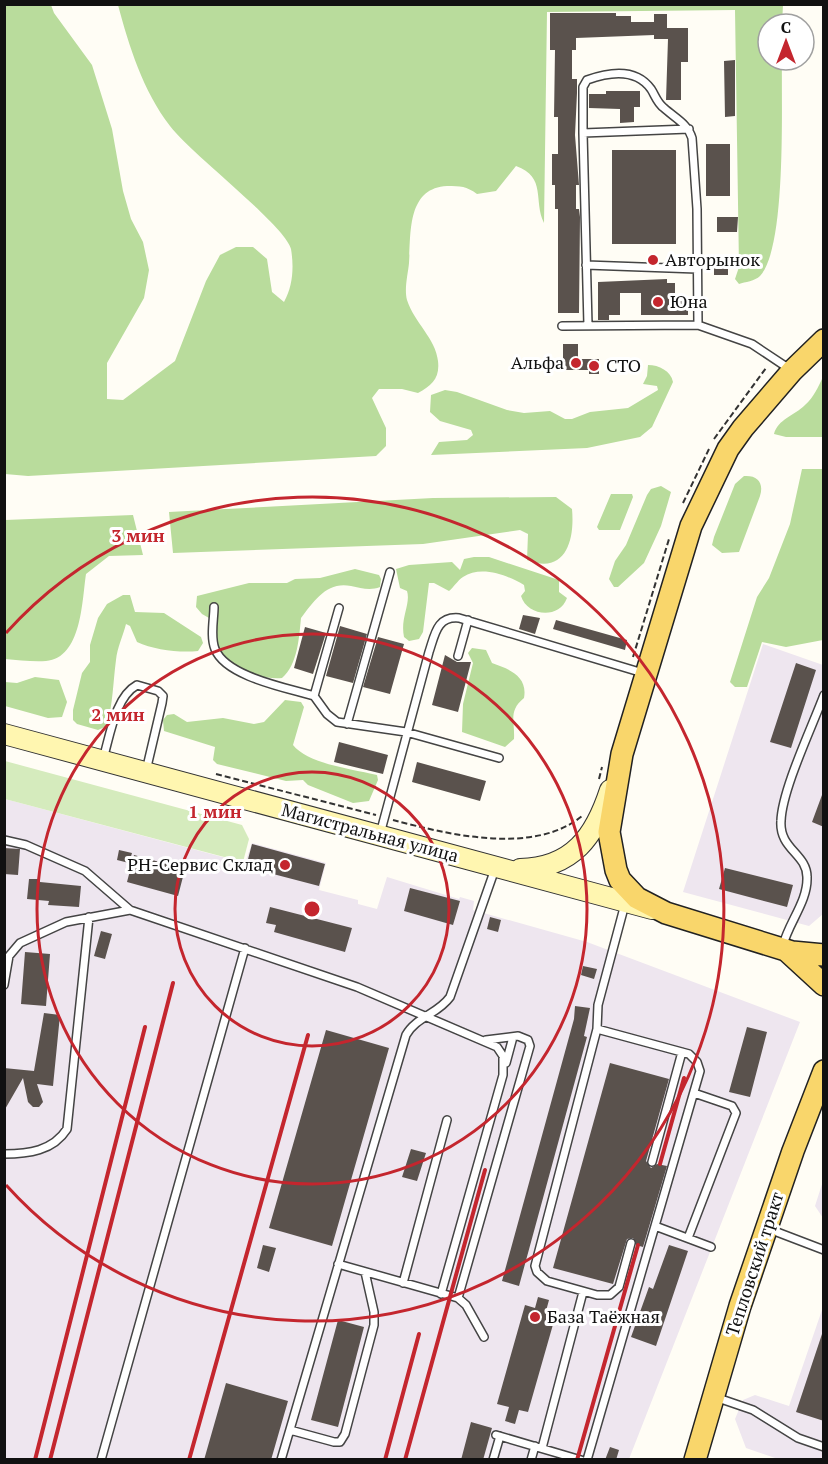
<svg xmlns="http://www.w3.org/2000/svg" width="828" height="1464" viewBox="0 0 828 1464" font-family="'PT Serif',serif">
  <rect width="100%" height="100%" fill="#fffdf5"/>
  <path fill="#eee6ef" d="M763,644L823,665V914L809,926L683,892Z
    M5,799L245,863L252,843L326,863L319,890L358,900V904L377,909L387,877L459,899L460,897L474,901L473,910L587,942L800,1022L629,1459L5,1460Z
    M823,1181V1218L815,1206Z
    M823,1307V1459H778L746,1448L735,1419L743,1400L755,1395L789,1406Z"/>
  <path fill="#d5ebbd" d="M5,761L242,825L249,839L243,862L5,799Z"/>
  <path fill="#b9dc9c" d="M4,5H51L54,13L92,65L112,129L123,191L131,219L143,242L149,270L144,298L107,363V399L123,400L175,361L206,281L220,255L236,247H253L267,259L272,292L284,302C293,286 294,267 291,249C285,225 191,154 170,126C143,91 129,46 118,5H783L782,24H768V60H782C781,104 787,247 760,276C755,281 745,282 739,284L735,279L739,267L735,10L547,12L544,223C533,201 547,177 516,166L496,191L477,194C466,186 461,186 447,186C407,188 411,233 409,263C408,274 404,289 407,300C414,322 436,339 438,361C440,378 432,385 418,393L402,389H379L372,398L386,428V446L376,456L28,476L5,474Z
    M648,365C659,365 671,371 673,382L652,427L640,437L587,448L431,455L439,442L467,440L473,435L471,430L440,421L430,412L431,395L445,390L457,392L507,410L524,413L550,411L565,419H572L590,412L628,408L658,390L657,386L643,384L647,376Z
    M823,377V437H786L774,434C778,419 794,416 805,405C814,397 818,387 823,377Z
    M802,469H823V640L786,647L762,642L747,687H735L730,682L757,597L769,578L790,524Z
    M744,476C758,475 764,483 760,496L739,552L722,553L712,545L714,537L735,484Z
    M661,486L671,492L661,526L644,563L618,587H614L609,579L615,561L626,545L647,495L651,489Z
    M611,494H632L633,497L620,530H599L597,527Z
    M556,497L572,509C575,541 565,575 527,560L528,534L520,530L423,544L173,553L169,512L433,498Z
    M133,515L143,555L109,556L86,574C82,600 82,658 46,661C33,662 18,660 5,659V520Z
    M474,557H489L559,580V592L567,598C559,620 527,616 521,596L525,591L524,585C507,575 481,565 463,577C457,581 454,587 449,591L434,583H429L423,632L419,639L409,641L404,637C400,618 411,604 407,591L400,588L396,569L409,565L452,562L460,570L464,559Z
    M355,569L379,575L381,579L380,587C370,591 361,588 351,586C327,581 314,601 301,618C299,637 298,664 282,678C262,680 230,669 220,650C215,642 216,632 216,622L202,614L196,607L197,596L249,583H287L295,579L320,578Z
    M123,595H130L135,612L164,613L201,637L203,643L198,651C180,653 154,650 137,642L130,626L126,624C123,636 117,648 116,660C113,683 113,703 107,726L98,730L77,724L73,720V710L82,673L90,662V645L98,618L107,604Z
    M472,648L486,650L492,663C509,669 528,676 524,698C508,711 515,721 514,739L505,747L462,732L463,704L473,663L468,653Z
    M35,677L59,680L67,702L62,717L48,718L5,706V682L17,683Z
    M285,700L301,702L304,707L293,745C308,764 352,769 377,775L378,780L369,801L353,803L308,785L303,780L286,781L217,764L213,760L215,747L164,731L163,720L167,715L174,714L187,722L223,718L254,724L264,722Z"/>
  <path fill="#5a524d" d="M550,13H616V16H631V22H654V14H667V28H688V62H681V100H666L668,39H654V35L576,38V50H572V79H577V93L575,135L579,185H576V209H579L580,217L579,313H558V209H555V185H552V154H558V117H554L555,50H550Z
    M735,60V116L725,117L724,61Z
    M606,91H640V107H634V122L620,123V109L589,108V94H606Z
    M706,144H730V196H706Z
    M612,150H676V244H612Z
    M717,217H738L737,232H717Z
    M714,262H728V275H714Z
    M667,279V283H675V301H688V315H641V293H620V315H609V320H598V282Z
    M563,344H578V359H599V374H589V370H563Z
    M523,615L540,618L535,634L519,629Z
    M556,620L627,640L625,650L553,629Z
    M340,626L367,634L353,683L326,676Z
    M305,627L326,633L313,674L294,668Z
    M378,637L404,644L390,694L363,687Z
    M445,655L457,662H471L458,712L432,705Z
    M796,663L816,670L791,748L770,742Z
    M339,742L388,755L383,774L334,762Z
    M417,762L486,781L480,801L412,782Z
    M822,795H824V827L812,822Z
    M252,844L325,864L319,886L246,867Z
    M4,848L20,849L18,875L4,874Z
    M119,850L132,853L129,863L117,860Z
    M134,855L185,869L178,896L127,882Z
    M725,868L793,885L787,907L719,889Z
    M29,879H40V882L81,886L79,907L48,905L49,901L27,899Z
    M410,888L460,901L453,925L404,911Z
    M270,907L352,928L345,952L274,932L276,925L266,923Z
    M490,917L501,920L498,932L487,929Z
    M101,931L112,934L105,959L94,956Z
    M25,952L50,954L46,1006L21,1004Z
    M583,966L597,969L594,979L581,975Z
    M575,1006L590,1008L584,1036L587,1037L519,1286L502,1281L574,1019Z
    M44,1013L60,1015L53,1086L37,1084L43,1102L39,1107H33L28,1102L23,1078L4,1111V1068L34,1071Z
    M747,1027L767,1032L750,1097L729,1092Z
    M326,1030L389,1048L332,1246L269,1228Z
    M610,1063L669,1079L646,1161L651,1168L657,1164L667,1166L643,1247L636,1245L633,1238L627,1239L613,1284L553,1268Z
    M411,1149L426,1153L417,1181L402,1177Z
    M263,1245L276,1248L269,1272L257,1268Z
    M669,1245L688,1251L656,1346L631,1337L649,1287L653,1289Z
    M538,1297L549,1300L546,1311L556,1314L528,1412L519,1410L515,1424L505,1421L509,1407L497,1404L525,1305L535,1308Z
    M338,1320L364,1327L338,1427L311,1420Z
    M822,1334L824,1335V1421L796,1412Z
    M226,1383L288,1401L271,1460H204Z
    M471,1422L492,1428L483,1460H461Z
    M610,1447L619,1450L616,1460H605Z"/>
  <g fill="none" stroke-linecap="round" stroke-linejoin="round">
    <defs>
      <path id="service" d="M689,129L583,133V87L587,80C609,72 636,68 651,89C655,95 657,103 664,108C675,118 688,124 692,138L697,209L698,325
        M583,133L588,325
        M586,265L697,269
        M562,326L698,325L752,344L791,370
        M214,607C214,619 210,637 215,649C226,677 288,688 314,696
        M339,608L314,696L327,714L337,722L406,732L499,758
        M458,656L468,620
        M347,724L390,572
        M103,759C110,736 115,697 137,685L158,691L163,696L162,703L146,771
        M380,834L429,652C435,634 437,616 459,618L643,673
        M4,840L26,845L85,871L130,910
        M625,904L598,1005L597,1029L535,1266L537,1272L547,1281L597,1295H610L619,1287L631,1243
        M783,945C789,922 808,901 807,877C807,854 779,849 781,821C782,790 812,727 824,695
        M4,985L9,956L20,943L66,922L130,910L357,987L497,1047L503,1056V1075L441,1294
        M506,1063L513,1037
        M4,1154C28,1154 53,1151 67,1129L89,917
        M652,1162L682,1052
        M655,1226L711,1247
        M769,1229L824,1250
        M688,1238L736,1113L732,1106L694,1093
        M338,1264L458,1298L466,1305L484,1337
        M403,1283L447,1120
        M458,1298L530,1046L528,1040L518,1036L486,1040
        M715,1397L753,1410L798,1438L824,1447
        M290,1430L334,1442H340L345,1434L374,1325V1312L365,1272
        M496,1435L581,1460
        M542,1448L583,1292
        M101,1460L245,948
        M281,1460L406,1035C416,1017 438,1014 450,997L495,869
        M493,1460L500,1436
        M531,1460L535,1446
        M587,1460L700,1071L697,1062L689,1054L597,1029"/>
      <path id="secondary" d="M4,734L652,909
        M520,869C573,868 595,836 610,790"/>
      <path id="primary" d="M824,340L792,371L743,428L728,449L691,526L622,754L609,832L616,870L620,880L637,898L666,913L792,952L824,955
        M787,951L824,985
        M695,1460L740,1306L793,1151L824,1071"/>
    </defs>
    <use href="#service" stroke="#444" stroke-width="10"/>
    <use href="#secondary" stroke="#333" stroke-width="22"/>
    <use href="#primary" stroke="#222" stroke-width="24"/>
    <path stroke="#333" stroke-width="2" stroke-dasharray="6 3" stroke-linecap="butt" d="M714,439L766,368
      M683,503L709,449
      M633,657L669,539
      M216,774L376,815
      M599,779L602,767
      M393,820C447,834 533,856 582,816"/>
    <use href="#service" stroke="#fff" stroke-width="7"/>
    <use href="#secondary" stroke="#fff6b0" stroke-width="20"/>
    <use href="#primary" stroke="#f9d66b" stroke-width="21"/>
    <path stroke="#c4262e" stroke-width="4" d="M660,1164L684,1078
      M35,1460L145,1027
      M50,1460L173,983
      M189,1460L308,1035
      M385,1460L419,1334
      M405,1460L485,1170
      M577,1460L638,1245"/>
  </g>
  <g fill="none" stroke="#c4262e" stroke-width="3">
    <circle cx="312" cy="909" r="137"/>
    <circle cx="312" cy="909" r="275"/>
    <path d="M6 633A412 412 0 1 1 6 1185"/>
  </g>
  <g fill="#c4262e" stroke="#fff" stroke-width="2">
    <circle cx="653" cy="260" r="6"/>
    <circle cx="658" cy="302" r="6"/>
    <circle cx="576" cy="363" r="6"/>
    <circle cx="594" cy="366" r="6"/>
    <circle cx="285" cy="865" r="6"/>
    <circle cx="535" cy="1317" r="6"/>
  </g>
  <g text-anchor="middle" stroke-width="6" stroke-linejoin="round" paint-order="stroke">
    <g font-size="18" fill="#111" stroke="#fff" text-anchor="start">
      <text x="665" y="266">Авторынок</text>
      <text x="670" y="308">Юна</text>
      <text x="564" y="369" text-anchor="end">Альфа</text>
      <text x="606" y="372">СТО</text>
      <text x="273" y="871" text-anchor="end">РН-Сервис Cклад</text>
      <text x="547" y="1323">База Таёжная</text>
    </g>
    <g font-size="18" fill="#111" stroke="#fff">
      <text transform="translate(370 833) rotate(15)" y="6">Магистральная улица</text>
      <text transform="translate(755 1264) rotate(-72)" y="6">Тепловский тракт</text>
    </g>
  </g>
  <circle cx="312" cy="909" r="9" fill="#c4262e" stroke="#fff" stroke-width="3"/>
  <g font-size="18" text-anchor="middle" font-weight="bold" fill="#c4262e" stroke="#fff" stroke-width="6" stroke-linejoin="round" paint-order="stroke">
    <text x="138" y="542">3 мин</text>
    <text x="118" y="721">2 мин</text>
    <text x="215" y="818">1 мин</text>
  </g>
  <rect width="828" height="1464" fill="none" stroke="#111111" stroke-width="12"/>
  <g transform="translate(786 42)"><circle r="28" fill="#ffffff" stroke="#a0a0a0" stroke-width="1.5"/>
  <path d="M0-4.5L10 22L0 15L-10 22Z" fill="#c4262e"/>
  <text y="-9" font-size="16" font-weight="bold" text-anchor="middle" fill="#111111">С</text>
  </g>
</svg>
